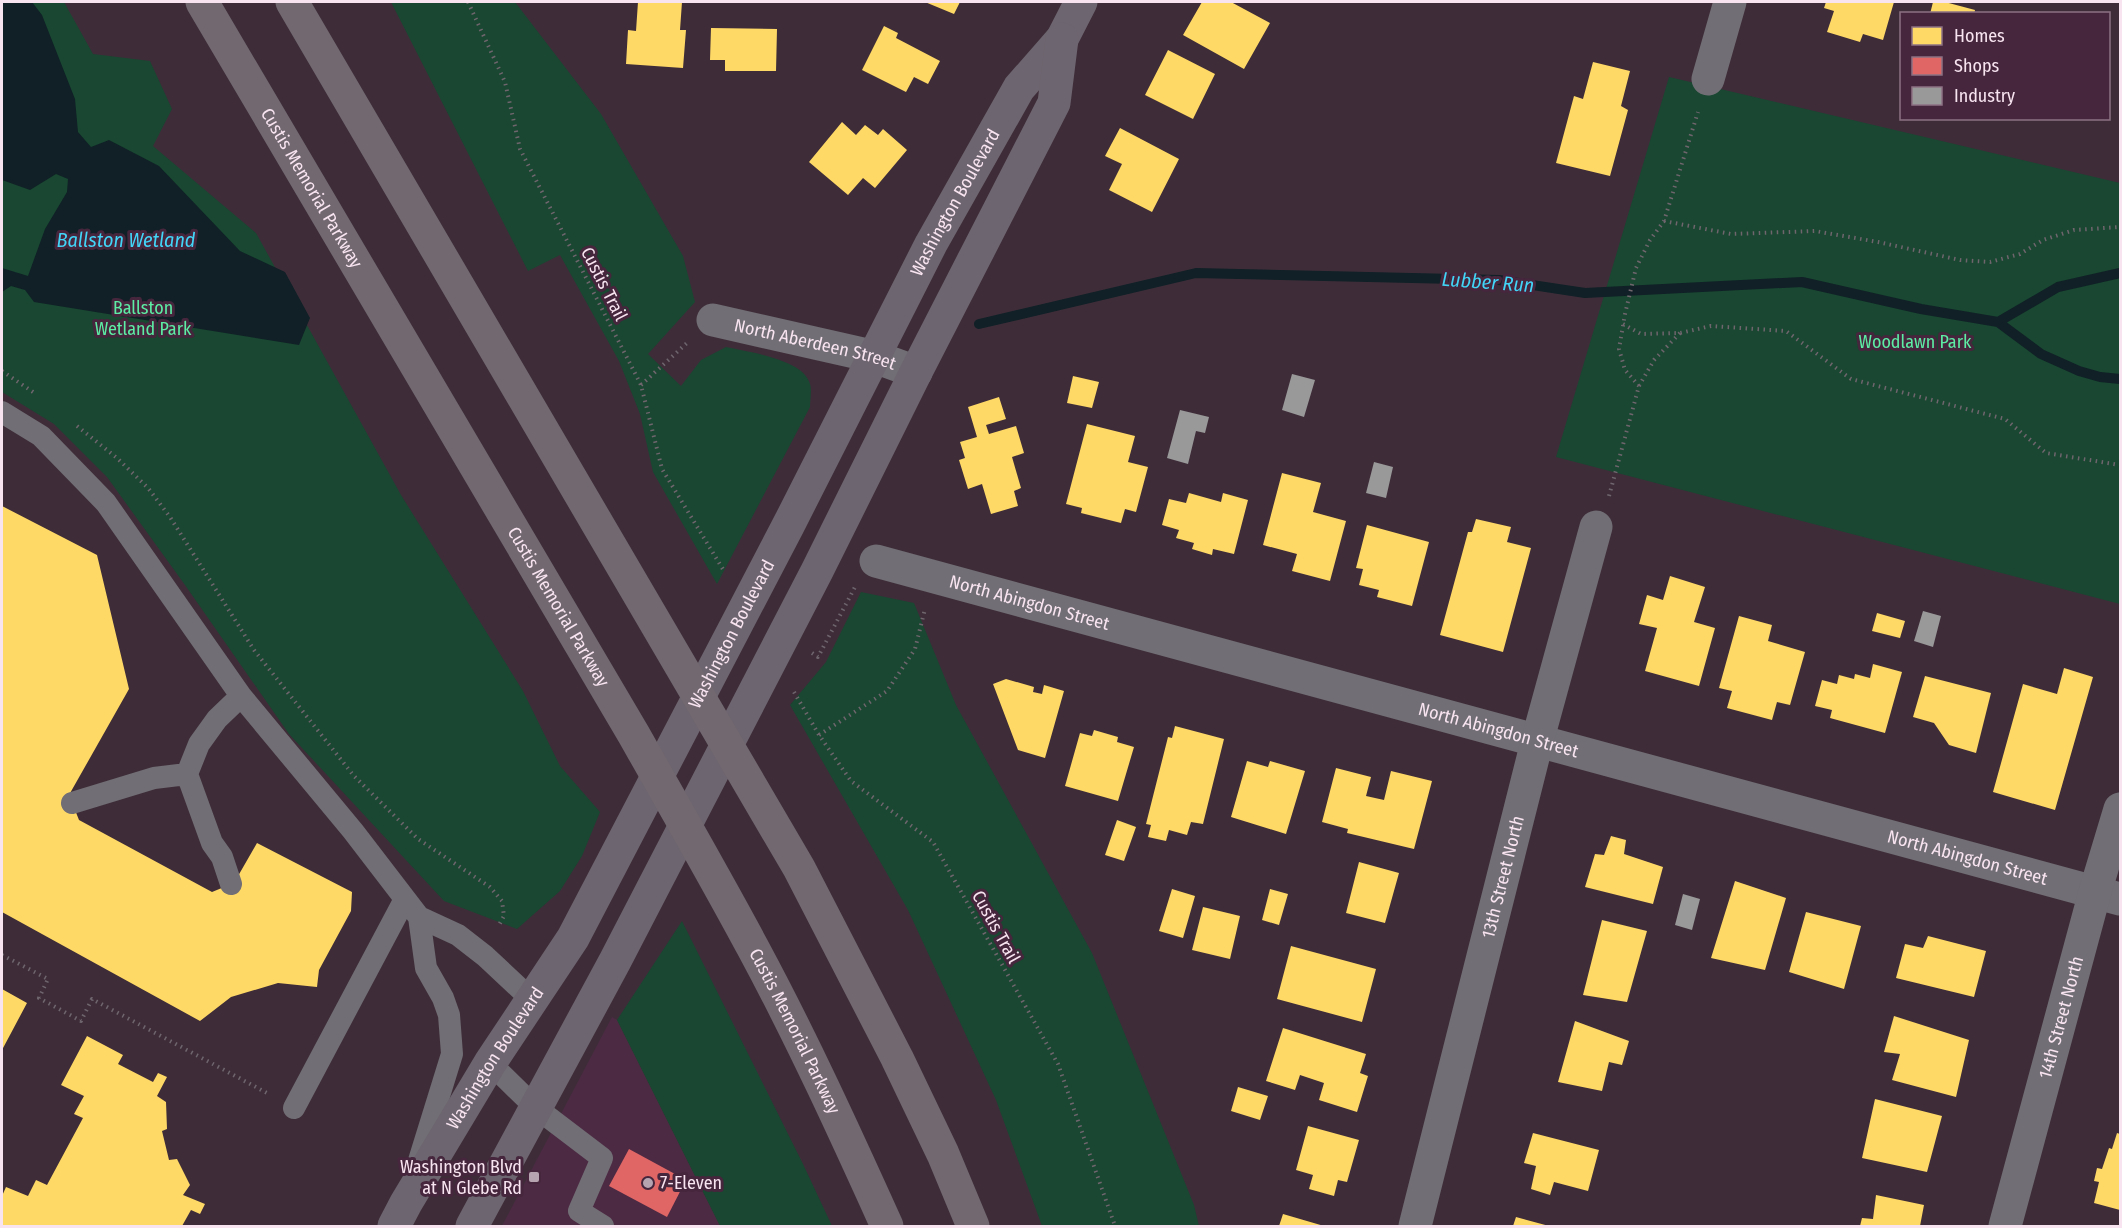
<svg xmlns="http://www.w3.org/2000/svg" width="2122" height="1228" viewBox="0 0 2122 1228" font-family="'Fira Sans Condensed',sans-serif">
  <rect width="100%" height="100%" fill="#3e2d39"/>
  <path fill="#4c2a43" d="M612,1017L617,1020L720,1226H502Z"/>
  <path fill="#194731" d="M2,2H64L93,54L150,61L172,109L153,146L256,233L401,495L523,691L560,766L600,812L582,856L560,891L517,929L444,901L289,734L185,585L107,477L54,424L2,392Z
    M391,2H515L601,114L683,256L695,302L648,354L681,386L701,360L726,347C748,352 804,359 810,384C812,390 810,400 810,407L717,584L653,472L640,414L619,361L560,255L528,271Z
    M1669,77L2120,183V604L1556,457Z
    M861,592L914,603L956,705L1092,953L1194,1205L1199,1226H1042L996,1100L908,910L790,705L826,662Z
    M682,921L803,1164L832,1226H720L617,1020Z"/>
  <path fill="#102026" d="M2,2H32L42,15L75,99L78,132L91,147L109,140L159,166L240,251L285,272L310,318L299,345L34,302L25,290L11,286L2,292V268L28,276L45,229L67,192L68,179L56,174L30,190L2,180Z"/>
  <path fill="#ffd966" d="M638,2H682L680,30H686L683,68L626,64L628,30L636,31Z
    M925,2H960L954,14Z
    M1202,2H1231L1270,23L1244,69L1183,35Z
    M1826,2H1894L1883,40L1863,34L1860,42L1827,32L1834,11L1824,8Z
    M1933,2H1945L1975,10L1974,14H1930Z
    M884,26L898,33L896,38L940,61L928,84L914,77L906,92L862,70Z
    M711,28L777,29L776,71H725V60H710Z
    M1168,50L1215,74L1193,119L1145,95Z
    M1593,62L1630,71L1621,106L1628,110L1610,176L1556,163L1574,96L1583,99Z
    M842,122L856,135L865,125L878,135L883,129L907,150L875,188L863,178L848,195L809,162Z
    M1120,128L1179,159L1152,212L1109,190L1122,164L1105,156Z
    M1073,376L1099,382L1092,408L1067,403Z
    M999,397L1006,419L986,425L989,434L1016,426L1024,453L1012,457L1021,488L1014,491L1018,506L991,514L982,484L968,489L959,460L965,458L960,442L977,437L968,407Z
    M1087,424L1135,436L1128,462L1148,467L1136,512L1125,509L1121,523L1081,513L1082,508L1066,504Z
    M1282,473L1321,483L1313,512L1346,521L1330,581L1292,571L1297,554L1263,545Z
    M1189,493L1221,502L1223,493L1248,500L1234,554L1213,549L1212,555L1192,549L1194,543L1176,538L1179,530L1162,525L1169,499L1186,503Z
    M2,506L97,555L129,689L69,795L79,820L212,892L234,883L257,843L352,892L351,911L319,970L317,987L278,983L231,997L200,1021L2,912Z
    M1476,519L1511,527L1507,542L1531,548L1503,652L1440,635L1468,532H1472Z
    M1367,525L1429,542L1412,606L1377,597L1379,590L1359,585L1363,569L1356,568Z
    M1670,576L1705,587L1694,622L1715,628L1699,686L1645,671L1657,628L1639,624L1647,595L1663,600Z
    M1877,613L1905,621L1900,638L1872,631Z
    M1739,616L1772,625L1768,641L1805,652L1790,705L1777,702L1772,720L1727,708L1732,691L1719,688Z
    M1873,664L1902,672L1885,733L1830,718L1832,710L1815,706L1822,680L1837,684L1839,675L1854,679L1855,674L1870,678Z
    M2064,668L2093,677L2055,810L1993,792L2023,684L2057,694Z
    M1925,676L1991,693L1976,753L1949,745L1934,723L1913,717Z
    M1006,679L1034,687L1033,692L1042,694L1044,685L1064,691L1045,758L1018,750L993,684Z
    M1175,726L1224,739L1203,824L1191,822L1187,835L1169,830L1166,841L1148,837L1151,825L1146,824L1168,737L1172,738Z
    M1094,730L1118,737L1117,742L1134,747L1118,801L1065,786L1080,733L1092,736Z
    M1247,761L1268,767L1270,761L1305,771L1286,834L1231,817Z
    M1336,768L1371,777L1366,796L1384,800L1391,771L1432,781L1414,849L1347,833L1348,829L1322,822Z
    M1117,820L1136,827L1124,861L1105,855Z
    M1611,836L1626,840L1624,854L1663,867L1653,904L1585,887L1595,854L1604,855Z
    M1359,862L1399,873L1385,923L1346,913Z
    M1735,881L1786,898L1765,970L1711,958Z
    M1172,889L1195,896L1183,938L1159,931Z
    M1270,889L1288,894L1279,925L1262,920Z
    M1203,907L1240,916L1230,959L1192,950Z
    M1806,912L1861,926L1844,989L1789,972Z
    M1602,920L1647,931L1627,1002L1583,995Z
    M1928,936L1986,951L1974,997L1896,978L1905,944L1923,948Z
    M1291,946L1376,969L1362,1022L1277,999Z
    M2,989L27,1003L2,1050Z
    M1894,1016L1969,1040L1956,1097L1892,1080L1900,1054L1884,1052Z
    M1575,1021L1629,1041L1622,1065L1609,1062L1602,1091L1558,1082Z
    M1283,1028L1366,1054L1360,1073L1368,1076L1357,1112L1319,1100L1324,1083L1300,1075L1295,1090L1266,1081Z
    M87,1036L123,1055L118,1064L153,1082L158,1073L167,1077L157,1096L166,1102L167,1129L162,1131L169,1160L177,1159L190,1185L183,1195L205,1204L200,1214L191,1210L182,1226H2V1196L6,1187L28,1196L36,1180L47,1185L83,1118L74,1114L84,1096L61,1085Z
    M1238,1087L1268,1096L1260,1120L1231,1111Z
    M1875,1099L1942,1116L1927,1172L1862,1158Z
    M1308,1126L1359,1140L1347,1182L1338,1180L1334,1196L1309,1189L1313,1175L1296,1170Z
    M1533,1133L1599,1150L1588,1191L1554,1182L1550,1195L1531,1189L1536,1166L1524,1163Z
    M2117,1133L2120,1134V1210L2094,1203L2099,1182L2094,1181L2097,1168L2102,1169L2109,1148L2112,1149Z
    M1876,1195L1924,1205L1920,1226H1860L1862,1218L1873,1219Z
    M1283,1214L1324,1226H1279Z
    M1516,1217L1549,1226H1513Z"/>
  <path fill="#e06666" d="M629,1149L686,1180L667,1217L609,1186Z"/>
  <path fill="#999" d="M1292,374L1315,380L1304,417L1282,410Z
    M1180,410L1209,417L1205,433L1196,431L1188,464L1167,458Z
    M1374,462L1393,467L1386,498L1366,493Z
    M1923,611L1941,616L1933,647L1914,641Z
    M1683,894L1700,899L1692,930L1675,925Z"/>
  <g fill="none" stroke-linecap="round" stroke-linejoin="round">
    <path stroke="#102026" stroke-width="10" d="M1998,322L2058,287L2120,273
      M979,324L1196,273L1499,280L1585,293L1802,282L1921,309L1998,322L2041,354L2079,371L2100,377L2120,379"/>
    <path stroke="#6e656d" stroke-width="4" stroke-dasharray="1.5 4.5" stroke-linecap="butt" d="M468,2L505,82L520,149L641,385L662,469L724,571
      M1664,221L1731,234L1815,231L1878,242L1960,260L1990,262L2020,254L2043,240L2074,230L2120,227
      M1623,324L1641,334L1680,333L1711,326L1786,331L1851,379L2005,419L2046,453L2120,465
      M2,371L36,394
      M641,385L687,343
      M1639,386L1654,360L1680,333
      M77,426L117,458L148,488L170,517L254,650L354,776L418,839L490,887L502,901L504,916L499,925
      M1609,496L1639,386L1625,370L1619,349L1625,314L1636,268L1650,240L1664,221L1698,112
      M812,653L818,657L855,587
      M794,692L819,735L851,781L933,842L1058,1064L1115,1226
      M819,735L887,691L915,649L925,609
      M2,955L48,979L39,998L81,1021L92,999L267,1093"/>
    <path stroke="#716e75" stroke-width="22" d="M2,412L41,436L106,503L241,696L353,831L419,917L426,968L443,998L449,1015L452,1054L417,1167
      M72,803L154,778L187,774
      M231,884L222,857L212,843L187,774L199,744L217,719L241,696
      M419,917L458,935L485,956L532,1000
      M490,1063L535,1107L602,1158L579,1211L603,1226
      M294,1108L405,899"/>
    <g stroke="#716e75" stroke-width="33">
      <path d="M1708,79L1730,2"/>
      <path id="s1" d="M713,320L872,356L916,372"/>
      <path id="s2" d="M876,561L2120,899"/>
      <path id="s3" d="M1415,1226L1537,742L1596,527"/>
      <path id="s4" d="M2005,1226L2095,892L2120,809"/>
    </g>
    <g stroke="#6d656f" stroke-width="33">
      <path id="s5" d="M394,1226L406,1203L490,1063L573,938L789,524L931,244L1019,88L1062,39L1081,2"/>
      <path d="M472,1226L615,961L817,571L916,372L1054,103L1062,39"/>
    </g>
    <g stroke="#716870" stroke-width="33">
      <path id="s6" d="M202,2L634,735C674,806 715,877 753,948C802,1039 845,1133 887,1226"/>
      <path d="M292,2L799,868L897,1058L943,1154L973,1226"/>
    </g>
  </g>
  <g fill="#b7a4b1" stroke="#45263c" stroke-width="2">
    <rect x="528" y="1171" width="12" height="12" rx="3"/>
    <circle cx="648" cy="1183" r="6"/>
  </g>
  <g text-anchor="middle" stroke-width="6" stroke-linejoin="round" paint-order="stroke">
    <g font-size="18" fill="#f8e4f1" stroke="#45263c">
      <text dy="6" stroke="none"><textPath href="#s6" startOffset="216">Custis Memorial Parkway</textPath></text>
      <text dy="6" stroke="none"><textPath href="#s5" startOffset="1168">Washington Boulevard</textPath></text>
      <text transform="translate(604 284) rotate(63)" y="6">Custis Trail</text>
      <text dy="6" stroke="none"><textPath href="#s1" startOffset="105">North Aberdeen Street</textPath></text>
      <text dy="6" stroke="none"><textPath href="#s2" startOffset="159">North Abingdon Street</textPath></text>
      <text dy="6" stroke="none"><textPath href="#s6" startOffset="702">Custis Memorial Parkway</textPath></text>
      <text dy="6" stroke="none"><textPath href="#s5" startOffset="682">Washington Boulevard</textPath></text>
      <text dy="6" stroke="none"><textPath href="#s2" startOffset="645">North Abingdon Street</textPath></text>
      <text dy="6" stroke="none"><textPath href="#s2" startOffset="1131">North Abingdon Street</textPath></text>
      <text dy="6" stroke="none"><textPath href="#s3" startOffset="360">13th Street North</textPath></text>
      <text transform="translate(996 927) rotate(61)" y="6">Custis Trail</text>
      <text dy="6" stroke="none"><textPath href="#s4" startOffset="216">14th Street North</textPath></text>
      <text dy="6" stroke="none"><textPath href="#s6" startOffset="1188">Custis Memorial Parkway</textPath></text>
      <text dy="6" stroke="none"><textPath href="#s5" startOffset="196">Washington Boulevard</textPath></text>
    </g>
    <g font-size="18" fill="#5deda4" stroke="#45263c">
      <text x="143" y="314">Ballston<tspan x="143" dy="21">Wetland Park</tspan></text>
      <text x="1915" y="348">Woodlawn Park</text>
    </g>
    <g font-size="18" fill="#f8e4f1" stroke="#45263c" text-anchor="end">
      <text x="522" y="1173">Washington Blvd<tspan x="522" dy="21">at N Glebe Rd</tspan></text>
      <text x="660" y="1189" text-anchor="start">7-Eleven</text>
    </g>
    <g font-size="20" font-style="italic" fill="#42d5f8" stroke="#45263c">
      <text x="126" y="247">Ballston Wetland</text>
      <text transform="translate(1488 282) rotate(4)" y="7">Lubber Run</text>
    </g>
  </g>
  <rect width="2122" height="1228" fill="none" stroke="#f8e4f1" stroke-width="6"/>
  <rect x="1900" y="12" width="210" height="108" fill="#45263c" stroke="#8d7284" stroke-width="1.5"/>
  <rect x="1912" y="27" width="30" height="18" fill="#ffd966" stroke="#8d7284" stroke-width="1.5"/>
  <text x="1954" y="42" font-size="18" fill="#f8e4f1">Homes</text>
  <rect x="1912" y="57" width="30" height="18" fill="#e06666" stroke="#8d7284" stroke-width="1.5"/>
  <text x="1954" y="72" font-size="18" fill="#f8e4f1">Shops</text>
  <rect x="1912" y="87" width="30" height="18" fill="#999999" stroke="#8d7284" stroke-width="1.5"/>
  <text x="1954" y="102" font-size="18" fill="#f8e4f1">Industry</text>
</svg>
